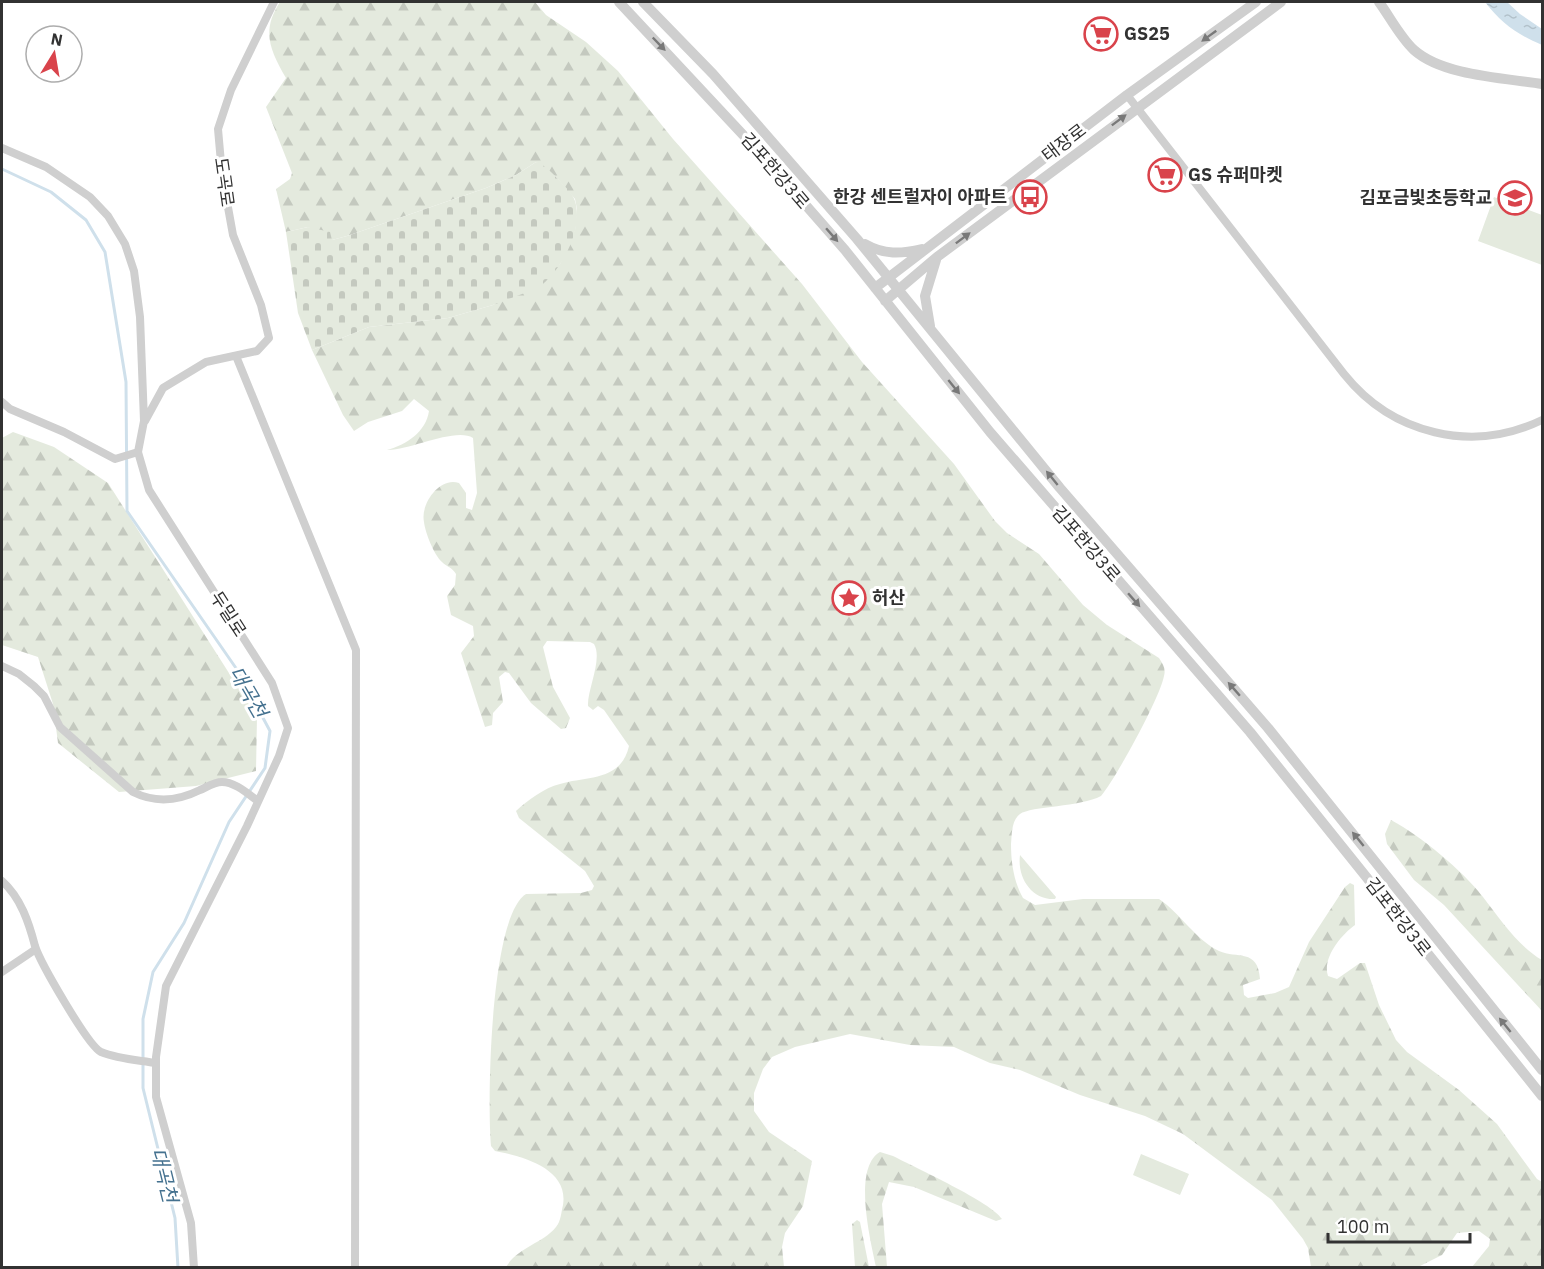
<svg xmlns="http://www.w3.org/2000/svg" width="1544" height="1269" viewBox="0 0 1544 1269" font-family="'IBM Plex Sans','Noto Sans KR',sans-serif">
  <defs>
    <pattern id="forest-firs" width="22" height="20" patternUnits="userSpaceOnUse" patternTransform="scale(1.5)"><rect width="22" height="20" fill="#e4eade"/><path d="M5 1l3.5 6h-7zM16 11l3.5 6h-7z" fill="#c4c9bf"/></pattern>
    <pattern id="cemetery-stones" width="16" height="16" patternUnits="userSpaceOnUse" patternTransform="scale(1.5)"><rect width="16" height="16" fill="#e4eade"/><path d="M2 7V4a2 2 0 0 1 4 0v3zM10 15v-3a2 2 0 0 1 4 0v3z" fill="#c4c9bf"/></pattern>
    <pattern id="water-ripples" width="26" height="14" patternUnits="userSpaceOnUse" patternTransform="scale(1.5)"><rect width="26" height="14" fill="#cfe0eb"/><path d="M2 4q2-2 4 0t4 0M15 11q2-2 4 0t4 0" fill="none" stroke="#b2c1ca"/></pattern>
  </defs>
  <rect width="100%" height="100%" fill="#fff"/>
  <path fill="url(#forest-firs)" d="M280,2H535L546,15L586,42L618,71L673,139L802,284L862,362L954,464L995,521L1007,533L1039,554L1083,605L1107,625L1159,658C1163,664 1166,669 1164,676C1160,698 1116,778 1101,796C1081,807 1031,806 1020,814C1011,821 1012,835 1011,844C1011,863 1014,882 1023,898L1035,905L1083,899H1159C1180,913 1196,940 1219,951C1237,959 1258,948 1260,979L1243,985L1244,995L1248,998L1275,993L1289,987L1309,942L1345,887L1350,883L1354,885L1355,925C1341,935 1322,958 1328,976L1337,979L1360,963H1365L1379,1005L1396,1040L1407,1052L1459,1090L1497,1124L1537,1179L1542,1182V1267H1472L1489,1246L1490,1239L1479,1231L1457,1233L1442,1255L1418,1267H1311L1308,1248L1303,1239L1272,1200L1183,1134L1145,1116L1080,1095L1020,1070L990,1063L954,1047L910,1045L850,1034L795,1047L772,1057L763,1069L754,1093V1111L769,1132L812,1161L803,1206L785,1233L782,1247L784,1267H506C518,1247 542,1244 556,1227C561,1221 561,1213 563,1205C569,1168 521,1156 495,1151L491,1146C487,1102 490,916 526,894L581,893L592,890L594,886L585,871L519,818L516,811C528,800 544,788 560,784C585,776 621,782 629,746L604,710L598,706L593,710L588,706C587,690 603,659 594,644L590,642L547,641L543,647L553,687L570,718L566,728L561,729L531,703L509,673L505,672L499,677L503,702L493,713L492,725L485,727L461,653L474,636L473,626L451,615L447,596L455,585L456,574C452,567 447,567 442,562C434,555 425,532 424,522C420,504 440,476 459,483L466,493V508L472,510L477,493L473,438C455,427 409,451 387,450C406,445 426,432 429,411L414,399L402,411L368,422L354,431L343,415L312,350L369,327L448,318L493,305L560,264L575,230L577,209L575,199L556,177L536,162L516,175L486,188L347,236L332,240L308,227L286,232L276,189L290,179L292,173L266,107L286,78C270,50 261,31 280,2Z
    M13,432L54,447L108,483L257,717L256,771L196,786L119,792L58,743L53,704L38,657L2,645V438Z
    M1391,820C1421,836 1462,870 1483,897C1500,919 1518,946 1542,960V1011L1444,905L1414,880L1387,844L1385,834Z
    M880,1152L893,1156C914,1167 993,1203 1002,1219L996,1221L914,1187L889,1182L882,1204L887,1267H876C871,1242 852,1168 880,1152Z
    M857,1220L860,1222L869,1267H855L852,1224Z"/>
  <path fill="url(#cemetery-stones)" d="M536,162C544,164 552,173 558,179C564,186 572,192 575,201C584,230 561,271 538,288L493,305L448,318L369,327L312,350L298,313L286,232L308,227L330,232L332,240L347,236L486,188L516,175Z"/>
  <path fill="#e4eade" d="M1494,197L1542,215V265L1478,241Z
    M1020,855L1056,897L1055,899C1031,900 1017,877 1020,855Z
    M1141,1154L1189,1174L1180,1195L1133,1175Z"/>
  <path fill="url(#water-ripples)" d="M1485,2H1507L1520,14L1542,29V45C1518,35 1501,23 1485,2Z"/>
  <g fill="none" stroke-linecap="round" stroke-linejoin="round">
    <path stroke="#cfe0eb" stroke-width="3" d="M2,169L51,192L86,220L105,252L126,382L127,511L238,671L270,731L265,768L229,822L184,923L153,972L143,1019V1088L175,1218L178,1268"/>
    <path stroke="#cfcfcf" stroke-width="8" d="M1127,95L1344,374C1392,434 1472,454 1542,420
      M2,148L46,167L90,197L108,216L125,244L134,271L140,317L144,421L138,452L149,490L272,683L288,728L279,756L247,826L166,986L156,1057V1097L191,1223L194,1268
      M236,356L356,650L355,1268
      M2,402L10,409L64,432L115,459L138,452
      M145,421L163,388L206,362L257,351L269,338L261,305L233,235L222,174L218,129L231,90L274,2
      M2,666L19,674L34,686L44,696L60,727L133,792C155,803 178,801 200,790C207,787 214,782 222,782C235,782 248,794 258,801
      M2,881C21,898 29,923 35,946C40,962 88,1046 101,1052C118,1059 138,1060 156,1063
      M2,972L36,949"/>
    <path stroke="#cfcfcf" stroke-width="10" d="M619,2L761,154L845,250L990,432L1250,732L1542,1096
      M643,2L713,74L857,239L1060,488L1268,728L1542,1070
      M1379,2C1390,17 1400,37 1414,50C1443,76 1505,78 1542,84
      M865,244C884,255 901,254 922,249
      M875,288L1127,95L1256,2
      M885,301L937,257L1281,2
      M930,326L925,296L936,260"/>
  </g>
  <defs><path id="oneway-solid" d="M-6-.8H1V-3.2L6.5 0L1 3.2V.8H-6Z" transform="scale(1.5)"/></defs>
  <g fill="#797979">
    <use href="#oneway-solid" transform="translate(1209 36) rotate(144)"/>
    <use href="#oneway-solid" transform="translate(659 44) rotate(46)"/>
    <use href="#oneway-solid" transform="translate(1119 120) rotate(-37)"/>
    <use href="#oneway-solid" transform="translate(832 235) rotate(49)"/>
    <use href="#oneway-solid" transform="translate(963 238) rotate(-37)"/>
    <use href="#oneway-solid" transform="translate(954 387) rotate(51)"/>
    <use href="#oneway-solid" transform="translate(1052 478) rotate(-129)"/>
    <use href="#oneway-solid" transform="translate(1134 600) rotate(49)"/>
    <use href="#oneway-solid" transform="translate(1234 689) rotate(-131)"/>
    <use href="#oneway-solid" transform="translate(1358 839) rotate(-129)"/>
    <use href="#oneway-solid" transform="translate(1505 1025) rotate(-129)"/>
  </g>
  <defs>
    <symbol id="supermarket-ring" viewBox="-11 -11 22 22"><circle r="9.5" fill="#fff" stroke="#d9434b" stroke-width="1.5"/><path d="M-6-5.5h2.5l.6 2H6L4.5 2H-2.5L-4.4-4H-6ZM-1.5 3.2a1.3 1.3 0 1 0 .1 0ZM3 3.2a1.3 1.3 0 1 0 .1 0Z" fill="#d9434b"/></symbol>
    <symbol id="bus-ring" viewBox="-11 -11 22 22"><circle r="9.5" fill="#fff" stroke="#d9434b" stroke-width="1.5"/><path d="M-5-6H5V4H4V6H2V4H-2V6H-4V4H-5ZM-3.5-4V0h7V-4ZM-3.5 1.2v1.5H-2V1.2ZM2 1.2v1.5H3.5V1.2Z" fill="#d9434b"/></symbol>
    <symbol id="school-ring" viewBox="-11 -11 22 22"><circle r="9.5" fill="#fff" stroke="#d9434b" stroke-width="1.5"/><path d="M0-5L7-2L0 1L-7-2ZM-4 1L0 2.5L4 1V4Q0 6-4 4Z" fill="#d9434b"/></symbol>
    <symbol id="sight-ring" viewBox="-11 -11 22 22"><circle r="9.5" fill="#fff" stroke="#d9434b" stroke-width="1.5"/><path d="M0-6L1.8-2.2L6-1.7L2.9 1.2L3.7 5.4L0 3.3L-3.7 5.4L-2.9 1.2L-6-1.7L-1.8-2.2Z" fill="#d9434b"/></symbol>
  </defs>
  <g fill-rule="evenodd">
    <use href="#supermarket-ring" x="1082" y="15" width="38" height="38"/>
    <use href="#supermarket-ring" x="1146" y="156" width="38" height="38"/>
    <use href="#bus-ring" x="1011" y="178" width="38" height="38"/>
    <use href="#school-ring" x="1496" y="179" width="38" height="38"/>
    <use href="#sight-ring" x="830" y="579" width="38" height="38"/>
  </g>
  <g text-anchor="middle" stroke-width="6" stroke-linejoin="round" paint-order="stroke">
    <g font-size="18" font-weight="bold" fill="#323232" stroke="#fff" text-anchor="start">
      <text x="1124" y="40">GS25</text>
      <text x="1188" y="181">GS 슈퍼마켓</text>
      <text x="1007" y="203" text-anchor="end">한강 센트럴자이 아파트</text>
      <text x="1492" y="204" text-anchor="end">김포금빛초등학교</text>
      <text x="872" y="604">허산</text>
    </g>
    <g font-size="18" fill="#323232" stroke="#fff">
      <text transform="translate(1064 143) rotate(-37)" y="6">태장로</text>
      <text transform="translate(775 171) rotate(49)" y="6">김포한강3로</text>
      <text transform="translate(224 182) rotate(82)" y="6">도곡로</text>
      <text transform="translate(1086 544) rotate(49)" y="6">김포한강3로</text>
      <text transform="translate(228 614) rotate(57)" y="6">두밀로</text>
      <text transform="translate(1398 917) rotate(52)" y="6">김포한강3로</text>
    </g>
    <g font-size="20" font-style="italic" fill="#44718f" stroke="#fff">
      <text transform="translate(248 692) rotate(60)" y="7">대곡천</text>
      <text transform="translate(164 1175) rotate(76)" y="7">대곡천</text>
    </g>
  </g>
  <rect width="1544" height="1269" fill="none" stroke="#323232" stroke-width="6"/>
  <g transform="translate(54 54) rotate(11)"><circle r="28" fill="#ffffff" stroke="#adadad" stroke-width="1.5"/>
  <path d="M0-4.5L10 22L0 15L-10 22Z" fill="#d9434b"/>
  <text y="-9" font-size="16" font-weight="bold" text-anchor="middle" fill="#323232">N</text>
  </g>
  <path d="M1328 1233v9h142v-9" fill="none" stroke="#323232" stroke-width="3"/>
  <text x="1337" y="1233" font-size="18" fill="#323232" stroke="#ffffff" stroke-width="4.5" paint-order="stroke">100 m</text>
</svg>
